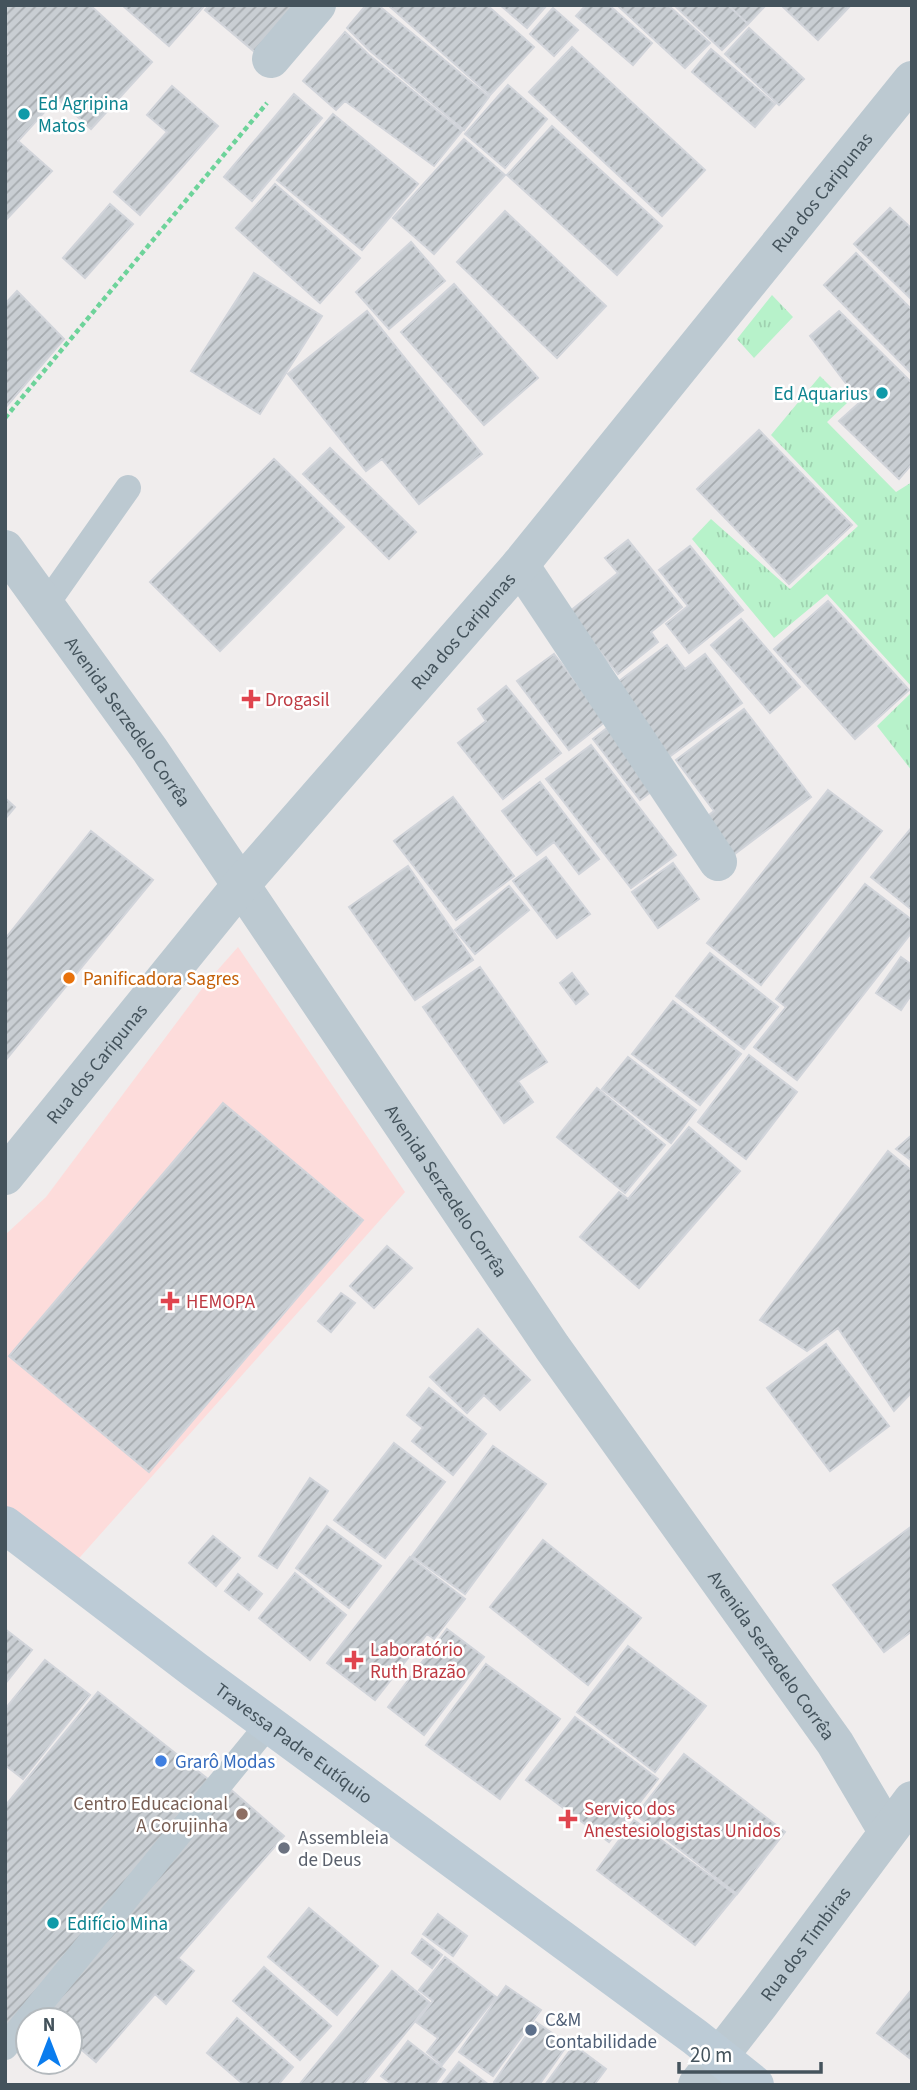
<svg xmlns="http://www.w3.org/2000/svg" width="917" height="2090" viewBox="0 0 917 2090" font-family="'Source Sans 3',sans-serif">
  <defs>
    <pattern id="park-tufts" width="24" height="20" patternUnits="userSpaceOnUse" patternTransform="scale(1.75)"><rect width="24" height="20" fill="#b7f2ca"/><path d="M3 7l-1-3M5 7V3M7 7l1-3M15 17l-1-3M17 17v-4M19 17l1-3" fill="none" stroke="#9fd1b0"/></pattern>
    <pattern id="building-hatch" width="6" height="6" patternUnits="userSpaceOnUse" patternTransform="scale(1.75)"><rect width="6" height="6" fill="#c9ced3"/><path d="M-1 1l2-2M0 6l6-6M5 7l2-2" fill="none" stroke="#a5aaae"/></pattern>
  </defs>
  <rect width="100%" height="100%" fill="#f0eded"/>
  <path fill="#fddcdb" d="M238,947L405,1192L73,1565L5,1514V1235L46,1197L207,982Z"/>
  <path fill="url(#park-tufts)" d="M772,295L793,317L754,358L737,339Z
    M820,376L847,403L827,422L896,492L912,482V687L827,594L774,638L692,539L711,519L790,589L858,526L771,435Z
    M912,692V771L877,726Z"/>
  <path fill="url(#building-hatch)" stroke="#d1d4da" stroke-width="2" d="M5,5H90L152,62L91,129L57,98L18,141L52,171L5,221V56L8,53L5,50Z
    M122,5H205L169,46Z
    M209,5H299L257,54L205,10Z
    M366,5H378L489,97L464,130L369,50L347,28Z
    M388,5H487L534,47L490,95Z
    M500,5H547L527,28Z
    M586,5H609L652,43L633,65L576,16Z
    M617,5H668L710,43L685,68Z
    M674,5H728L748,24L722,50Z
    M728,5H766L748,24Z
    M781,5H851L818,40Z
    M553,8L578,30L554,56L530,34Z
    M749,28L804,79L779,105L725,54Z
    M345,32L369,55L462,131L434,166L345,101L336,110L303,81Z
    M572,47L705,170L662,216L529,92Z
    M711,49L775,104L755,127L692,72Z
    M508,85L547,119L505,168L465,134Z
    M172,86L218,126L140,215L114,192L167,132L147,115Z
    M294,94L322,118L252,201L224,177Z
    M333,114L418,184L362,250L277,180Z
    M552,126L662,226L617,275L507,175Z
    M464,139L505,175L434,254L393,218Z
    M275,184L360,258L320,303L236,228Z
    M110,204L133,224L85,278L63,258Z
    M890,208L912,229V300L854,244Z
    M505,211L606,306L557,358L457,262Z
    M411,242L445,281L389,329L356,292Z
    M856,253L912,310V374L824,285Z
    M254,273L322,316L260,414L191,371Z
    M454,284L538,378L484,425L401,332Z
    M17,291L64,339L5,408V304Z
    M367,311L482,454L419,504L382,459L366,471L288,374Z
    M839,311L912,383V464L899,479L839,421L860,402L810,336Z
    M759,430L852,525L789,584L697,489Z
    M330,448L416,532L389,559L303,474Z
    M274,459L344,527L220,651L150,582Z
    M628,540L682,607L651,632L658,642L618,674L569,612L618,573L605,558Z
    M690,546L743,610L689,653L666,624L688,606L659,570Z
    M828,601L909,690L855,739L774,649Z
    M741,619L800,687L770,713L711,645Z
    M667,645L685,669L705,654L742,703L669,757L614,685Z
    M554,654L606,721L569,750L517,681Z
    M506,686L561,753L503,799L458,743L486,721L478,709Z
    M744,709L811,797L728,859L700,822L714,811L676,760Z
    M607,728L655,789L640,800L593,739Z
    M591,745L676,855L631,888L546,779Z
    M540,782L599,859L579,874L554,842L537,855L502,811Z
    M828,790L882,831L761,985L707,943Z
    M453,797L514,876L456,920L394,841Z
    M5,798L15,807L5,819Z
    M912,827V910L871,877Z
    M91,831L153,880L5,1061V939Z
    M546,857L590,914L557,938L513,881Z
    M673,863L699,899L658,928L632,892Z
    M408,866L473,960L415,1000L349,907Z
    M865,884L912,920V932L797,1080L754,1047L786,1007L776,999Z
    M509,886L529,910L475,954L455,930Z
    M710,953L778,1007L744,1049L676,996Z
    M901,957L912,965V994L901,1010L876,993Z
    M480,967L547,1062L518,1081L533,1102L504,1123L423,1007Z
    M572,973L588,994L576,1004L560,983Z
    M673,1001L741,1054L700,1105L632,1054Z
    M749,1055L797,1092L746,1159L698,1122Z
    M628,1057L696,1110L671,1143L602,1089Z
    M597,1088L665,1145L625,1193L557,1137Z
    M223,1103L363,1220L149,1472L9,1356Z
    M689,1127L740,1171L639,1288L580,1237L619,1192L628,1199Z
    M912,1135V1161L896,1149Z
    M888,1151L912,1171V1392L894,1411L838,1328L807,1351L760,1320Z
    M387,1246L412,1268L374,1308L350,1286Z
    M341,1293L355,1303L331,1332L318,1321Z
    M478,1329L530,1380L500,1410L484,1395L467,1413L430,1377Z
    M826,1344L889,1426L830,1471L767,1388Z
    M429,1388L486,1434L453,1475L412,1441L423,1428L407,1415Z
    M394,1443L445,1482L385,1558L334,1520Z
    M493,1446L546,1484L465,1594L412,1556Z
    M310,1478L328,1491L277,1568L259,1556Z
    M327,1526L381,1566L349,1608L296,1568Z
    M912,1526V1631L884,1652L833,1585Z
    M213,1536L240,1558L216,1586L189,1563Z
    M543,1540L641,1618L588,1685L490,1607Z
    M410,1557L465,1599L434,1639L427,1634L375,1700L327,1663Z
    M295,1573L346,1615L310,1660L259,1618Z
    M238,1574L262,1594L249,1610L225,1591Z
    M5,1629L32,1650L5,1684Z
    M447,1629L484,1657L424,1735L388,1707Z
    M628,1646L706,1706L655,1772L577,1712Z
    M45,1660L90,1695L23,1779L5,1765V1709Z
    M486,1664L560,1719L500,1799L426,1745Z
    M98,1692L213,1783L5,2039V1806Z
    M575,1717L658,1779L609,1842L526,1780Z
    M684,1754L785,1832L737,1894L636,1815Z
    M229,1788L284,1836L178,1958L194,1971L166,2004L155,1994L96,2062L70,2040V2020H46L36,2011Z
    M634,1820L736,1895L695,1945L597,1870Z
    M309,1908L378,1966L337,2015L268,1957Z
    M438,1914L467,1936L453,1956L423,1934Z
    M422,1939L442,1955L432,1968L412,1953Z
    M445,1957L496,1997L442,2065L427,2052L438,2038L416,2022L433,2001L419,1990Z
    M264,1967L331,2026L300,2060L233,2001Z
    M392,1971L430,2003L363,2085H299Z
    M506,1986L541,2010L493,2076L459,2052Z
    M912,1989V2060L877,2033Z
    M237,2018L293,2067L278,2085H244L207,2053Z
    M536,2022L568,2044L539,2085H498L494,2082Z
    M408,2041L445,2070L434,2085H393L381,2076Z
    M574,2045L606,2069L594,2085H545Z
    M459,2062L489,2085H441Z"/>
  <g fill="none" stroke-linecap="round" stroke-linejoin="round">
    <path stroke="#6dd39a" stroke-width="4.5" stroke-dasharray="5 3.5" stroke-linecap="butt" d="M5,418L267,103"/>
    <path stroke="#bcc9d1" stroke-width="26" d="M45,606L128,488
      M5,2047L268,1725"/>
    <g stroke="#bcc9d1" stroke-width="38">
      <path d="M271,59L317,5"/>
      <path id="s1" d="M5,549L150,750L552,1347L835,1743L887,1831"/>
      <path d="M520,565L718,862"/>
      <path id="s2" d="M5,1176L240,886L520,565L912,80"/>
      <path id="s3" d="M697,2085L760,2004L912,1800"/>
    </g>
    <path stroke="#bccbd6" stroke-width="38" id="s4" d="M5,1525L195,1670L695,2037L755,2085"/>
  </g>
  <g fill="#0f9aa8" stroke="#fff" stroke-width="2.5">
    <circle cx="24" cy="114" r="7"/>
    <circle cx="882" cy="393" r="7"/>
    <circle cx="53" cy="1923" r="7"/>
  </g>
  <g fill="#e0444e" stroke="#fff" stroke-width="2.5">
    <path d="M247.5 688.5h7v7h7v7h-7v7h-7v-7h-7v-7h7z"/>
    <path d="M166.5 1290.5h7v7h7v7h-7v7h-7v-7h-7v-7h7z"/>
    <path d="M350.5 1649.5h7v7h7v7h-7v7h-7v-7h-7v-7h7z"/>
    <path d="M564.5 1808.5h7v7h7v7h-7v7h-7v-7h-7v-7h7z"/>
  </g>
  <circle fill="#e8710a" stroke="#fff" stroke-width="2.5" cx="69" cy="978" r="7"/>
  <circle fill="#3f7fe0" stroke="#fff" stroke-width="2.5" cx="161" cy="1761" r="7"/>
  <circle fill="#8d6e63" stroke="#fff" stroke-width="2.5" cx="242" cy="1814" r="7"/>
  <circle fill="#6b7280" stroke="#fff" stroke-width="2.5" cx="284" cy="1848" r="7"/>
  <circle fill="#5c6f8a" stroke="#fff" stroke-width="2.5" cx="531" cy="2030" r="7"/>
  <g text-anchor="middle" stroke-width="5" stroke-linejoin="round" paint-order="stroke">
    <g font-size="19" fill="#0d838f" stroke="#fff" text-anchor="start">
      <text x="38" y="110">Ed Agripina<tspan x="38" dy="22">Matos</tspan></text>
      <text x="868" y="400" text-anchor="end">Ed Aquarius</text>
      <text x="67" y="1930">Edifício Mina</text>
    </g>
    <g font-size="19" fill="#44535c" stroke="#fff">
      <text dy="7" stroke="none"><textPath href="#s2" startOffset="1279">Rua dos Caripunas</textPath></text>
      <text dy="7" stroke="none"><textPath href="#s2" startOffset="712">Rua dos Caripunas</textPath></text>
      <text dy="7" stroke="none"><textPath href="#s1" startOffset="212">Avenida Serzedelo Corrêa</textPath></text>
      <text dy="7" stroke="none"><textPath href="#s2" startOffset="145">Rua dos Caripunas</textPath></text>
      <text dy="7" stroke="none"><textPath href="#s1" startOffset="779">Avenida Serzedelo Corrêa</textPath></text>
      <text dy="7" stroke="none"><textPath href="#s1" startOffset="1346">Avenida Serzedelo Corrêa</textPath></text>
      <text dy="7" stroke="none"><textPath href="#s4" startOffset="362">Travessa Padre Eutíquio</textPath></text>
      <text dy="7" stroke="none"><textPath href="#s3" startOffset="178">Rua dos Timbiras</textPath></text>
    </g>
    <g font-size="19" fill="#be3a42" stroke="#fff" text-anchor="start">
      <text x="265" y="706">Drogasil</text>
      <text x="186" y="1308">HEMOPA</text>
      <text x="370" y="1656">Laboratório<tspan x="370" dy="22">Ruth Brazão</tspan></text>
      <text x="584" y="1815">Serviço dos<tspan x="584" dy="22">Anestesiologistas Unidos</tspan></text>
    </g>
    <g font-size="19" fill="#c56008" stroke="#fff" text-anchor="start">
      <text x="83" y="985">Panificadora Sagres</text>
    </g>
    <g font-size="19" fill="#366cbe" stroke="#fff" text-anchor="start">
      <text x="175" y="1768">Grarô Modas</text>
    </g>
    <g font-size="19" fill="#785e54" stroke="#fff" text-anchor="end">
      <text x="228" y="1810">Centro Educacional<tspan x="228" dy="22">A Corujinha</tspan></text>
    </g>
    <g font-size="19" fill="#5b616d" stroke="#fff" text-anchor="start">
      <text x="298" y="1844">Assembleia<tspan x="298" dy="22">de Deus</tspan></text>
    </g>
    <g font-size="19" fill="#4e5e75" stroke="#fff" text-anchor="start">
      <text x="545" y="2026">C&amp;M<tspan x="545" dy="22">Contabilidade</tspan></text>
    </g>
  </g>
  <rect width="917" height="2090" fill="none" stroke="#44535c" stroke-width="14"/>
  <g transform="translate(49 2041)"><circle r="33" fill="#ffffff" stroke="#b4babe" stroke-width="2"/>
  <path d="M0-5L12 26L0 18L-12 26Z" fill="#0a7cee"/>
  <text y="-10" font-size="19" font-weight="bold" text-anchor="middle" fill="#44535c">N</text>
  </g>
  <path d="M679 2062v10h142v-10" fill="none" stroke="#44535c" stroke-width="3.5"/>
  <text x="690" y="2062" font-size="21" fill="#44535c" stroke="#ffffff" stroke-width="5" paint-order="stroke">20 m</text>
</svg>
